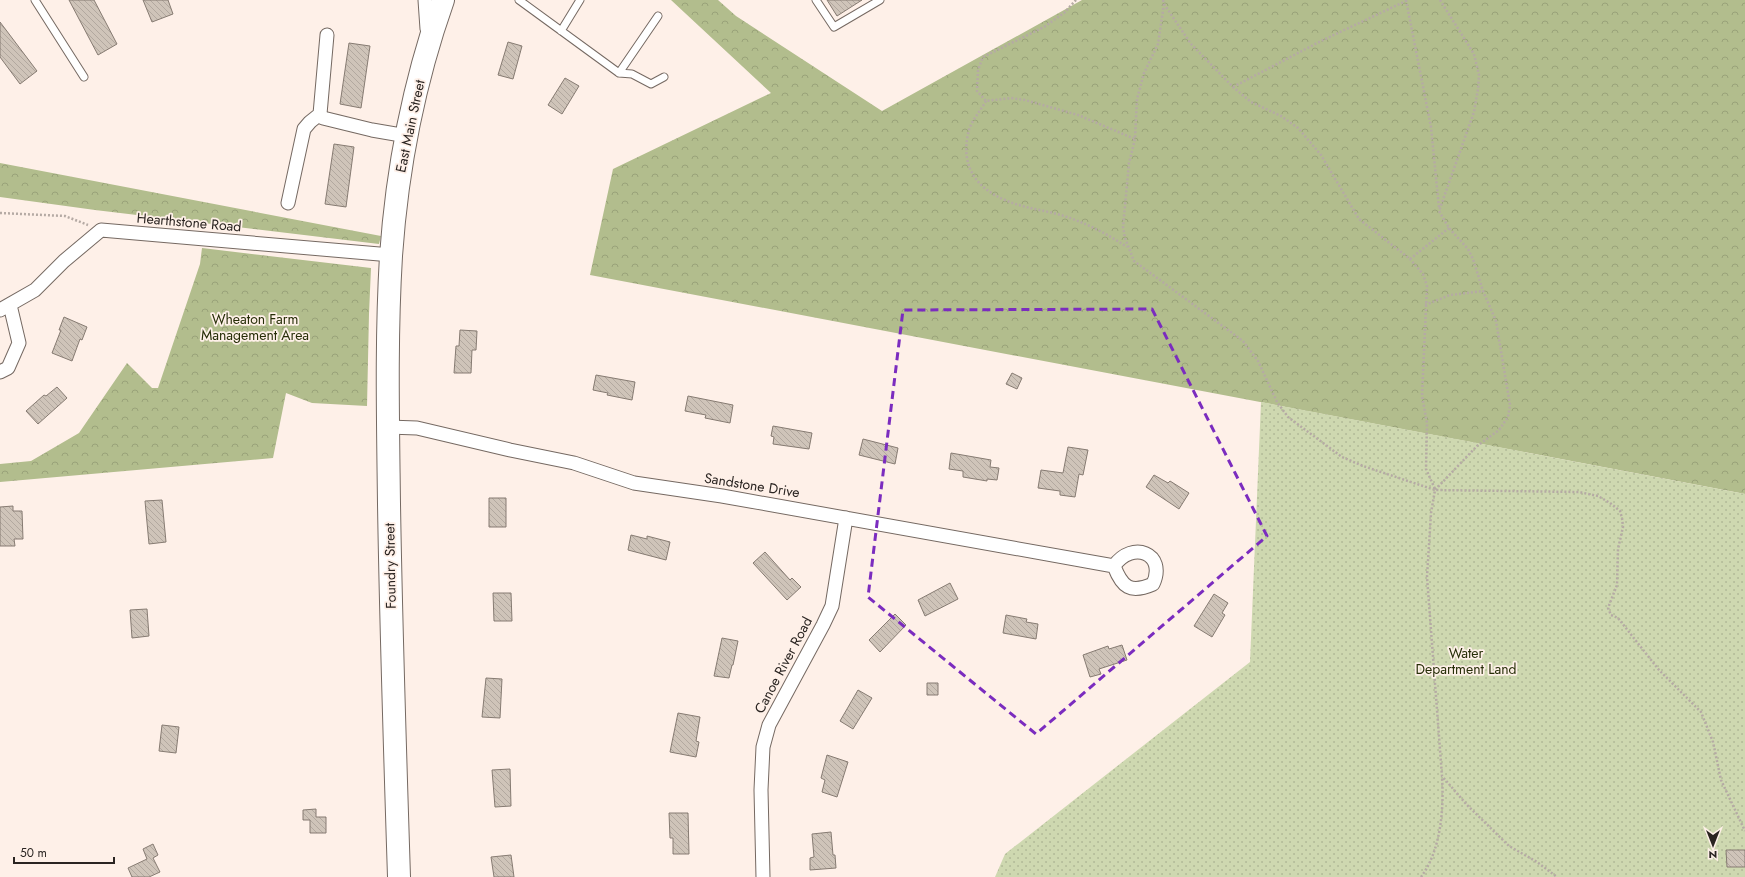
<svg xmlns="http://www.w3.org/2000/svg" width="1745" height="877" viewBox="0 0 1745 877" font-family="Jost,sans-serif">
  <defs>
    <pattern id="forest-crowns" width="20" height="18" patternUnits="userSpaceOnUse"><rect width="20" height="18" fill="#b2bd8d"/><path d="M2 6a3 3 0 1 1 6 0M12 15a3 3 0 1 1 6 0" fill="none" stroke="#99a279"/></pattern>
    <pattern id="park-dots" width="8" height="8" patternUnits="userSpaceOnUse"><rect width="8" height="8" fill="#ced8b0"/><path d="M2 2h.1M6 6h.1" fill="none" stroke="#b1b997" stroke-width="1.8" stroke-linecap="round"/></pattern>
    <pattern id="building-back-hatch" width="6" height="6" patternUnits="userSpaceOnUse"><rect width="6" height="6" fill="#cfc4b9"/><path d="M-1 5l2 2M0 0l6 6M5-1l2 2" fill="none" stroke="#b2a89f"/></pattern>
  </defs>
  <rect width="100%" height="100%" fill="#fef0e8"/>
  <path fill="url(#forest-crowns)" d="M671,0H718L736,16L882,111L1082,0H1745V494L590,275L613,169L771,93Z
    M0,163L381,236L379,244L95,210L0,197Z
    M202,248L371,268L369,314L367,406L312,403L286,393L273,458L0,482V464L31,461L79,433L127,363L152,388H158L200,264Z"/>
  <path fill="url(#park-dots)" d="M1261,402L1745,494V877H995L1005,854L1250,662Z"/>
  <path fill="url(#building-back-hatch)" stroke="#867b72" d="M69,0H94L117,44L98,55Z
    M143,0H168L173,14L152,22Z
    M827,0H862L837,16Z
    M0,22L37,71L20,84L0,57Z
    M508,42L522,46L513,79L498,75Z
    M349,43L370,46L361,108L340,104Z
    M565,78L579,86L562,114L548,105Z
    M334,144L354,147L346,207L325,204Z
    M64,317L87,327L82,340L80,339L72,361L52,353L61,330H59Z
    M460,330L477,331L476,350H472L471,373H454L456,346H459Z
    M1012,373L1022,378L1017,389L1006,384Z
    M596,375L635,382L632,400L607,395L608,393L593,390Z
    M57,387L67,398L38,424L26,411L44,395L46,396Z
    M688,396L733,405L730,423L705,418L706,415L685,411Z
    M773,426L812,433L809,449L773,444L774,437L771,436Z
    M863,439L898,448L895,464L859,455Z
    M1068,447L1088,450L1083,475L1079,474L1075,497L1060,495V491L1038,488L1041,470L1063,473Z
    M951,453L991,460L990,467L999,468L997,480L987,479V481L963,477V471L949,469Z
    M1154,475L1168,483L1170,481L1189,493L1179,509L1146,487Z
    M489,498H506V527H489Z
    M162,500L166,542L149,544L145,501Z
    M13,506V511H22L23,539H14L15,546H0V507Z
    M631,535L647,539V536L670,542L666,560L628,550Z
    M765,552L790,580L792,578L801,587L787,600L753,563Z
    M950,583L958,599L925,616L918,600Z
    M493,593H511L512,621H494Z
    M1214,594L1228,603L1222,613L1225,615L1212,637L1194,626Z
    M147,609L149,636L132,638L130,610Z
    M895,614L906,625L880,652L869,640Z
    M1006,615L1027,619L1026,622L1038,624L1036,639L1003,633Z
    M722,638L738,641L733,665H732L729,678L714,676Z
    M1122,645L1127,660L1099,669L1101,674L1090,677L1083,655L1108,646L1109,649Z
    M486,678L502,679L500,718L482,717Z
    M927,683H938V695H927Z
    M858,690L872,698L853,729L840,721Z
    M678,713L700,717L696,741L699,742L696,757L670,752Z
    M162,725L179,727L176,753L159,751Z
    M827,755L848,762L837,797L822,792L825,780L821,778Z
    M510,769L511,806L495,807L492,770Z
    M316,809V817H326V833H310V820H303V810Z
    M669,813H688L689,854H673V838H670Z
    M831,832L833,855H835L836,868L810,870V858L814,857L812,834Z
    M153,844L158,855L153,858L160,872L149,877H132L128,868L147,859L143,849Z
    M1726,850H1745V867H1727Z
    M511,855L514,877H494L491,857Z"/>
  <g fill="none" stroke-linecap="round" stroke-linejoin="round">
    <defs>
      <path id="service" d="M35,0L84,77
        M519,0L619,73L658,16
        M816,0L834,27L880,0
        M561,31L580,0
        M619,73L632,74L651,84L664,77"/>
      <path id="minor" d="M425,0L427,29L430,31
        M327,35L320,114L323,118L372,130L407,136
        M288,203L304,129L310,122L320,114
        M0,310L35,290L64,261L101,230L391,255
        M0,372L8,368L19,343L10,305
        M388,427L417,428L510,450L574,463L634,483L722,496L1114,566C1132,540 1167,553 1153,584C1130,594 1122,587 1114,566
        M763,877L761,790L763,747L769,725L823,625L832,606L846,518"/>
      <path id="trunk" d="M399,877C395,753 391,629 389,504C388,421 386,339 391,256C397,169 414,82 443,0"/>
    </defs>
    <use href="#service" stroke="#756962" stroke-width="9"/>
    <use href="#minor" stroke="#756962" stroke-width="15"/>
    <use href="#trunk" stroke="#756962" stroke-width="24"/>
    <path stroke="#b5aaa4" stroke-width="2.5" stroke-dasharray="2 2" stroke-linecap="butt" d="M1076,0L1064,13L1044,27L983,57L978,70L977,91L986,101L1011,98L1025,100L1078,115L1135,139
      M1163,0L1164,4L1158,44L1144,73L1137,99L1135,139L1129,163L1123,227L1125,238L1134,261L1243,341L1258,361L1277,402L1288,417L1342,457L1363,466L1435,490L1579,492L1598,496L1610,503L1620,511L1622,518L1623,527L1618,549L1617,585L1608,608L1611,615L1618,618L1659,670L1701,712L1713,742L1721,780L1745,831
      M1406,0L1431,127L1439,208
      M1440,0L1474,54L1479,75L1478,89L1474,112L1439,211L1449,228L1468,249L1473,259L1483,291L1496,321L1510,405L1508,417L1499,430L1477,446L1435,490L1431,513L1427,577L1442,776L1467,805L1509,846L1537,862L1557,877
      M1164,4L1191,44L1233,87L1251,102L1281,116L1298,128L1321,155L1359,219L1410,259L1423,274L1427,286L1422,396L1427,423L1426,469L1435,489
      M1233,87L1321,41L1408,0
      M986,101C981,110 972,120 969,130C960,164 974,187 1005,200C1025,209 1047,210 1067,217C1088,224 1109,235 1127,247
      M0,213L65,216L88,225
      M1410,259L1449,228
      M1425,305L1450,295L1483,291
      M1421,877C1441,850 1444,809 1442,777"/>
    <use href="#service" stroke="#fff" stroke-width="7"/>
    <use href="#minor" stroke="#fff" stroke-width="13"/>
    <use href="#trunk" stroke="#fff" stroke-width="22"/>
  </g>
  <path fill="none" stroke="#7b2cbf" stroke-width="3" stroke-dasharray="8 5" stroke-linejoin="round" d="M1152,309L1267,536L1036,734L868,597L903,310Z"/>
  <g text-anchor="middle" stroke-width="3.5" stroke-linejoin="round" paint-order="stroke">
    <g font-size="14" fill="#2a2421" stroke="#fef0e8">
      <text transform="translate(410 126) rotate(-78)" y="5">East Main Street</text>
      <text transform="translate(189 222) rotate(5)" y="5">Hearthstone Road</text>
      <text transform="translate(752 485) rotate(9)" y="5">Sandstone Drive</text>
      <text transform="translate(390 566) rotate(-91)" y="5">Foundry Street</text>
      <text transform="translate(783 665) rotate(-62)" y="5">Canoe River Road</text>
    </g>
    <g font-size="14" fill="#262d07" stroke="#fef0e8">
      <text x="255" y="324">Wheaton Farm<tspan x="255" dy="16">Management Area</tspan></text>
      <text x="1466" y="658">Water<tspan x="1466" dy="16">Department Land</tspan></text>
    </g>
  </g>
  <g transform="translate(1713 845) rotate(180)" stroke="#fef0e8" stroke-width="3" paint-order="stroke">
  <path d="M0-3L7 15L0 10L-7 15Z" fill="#2a2421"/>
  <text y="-6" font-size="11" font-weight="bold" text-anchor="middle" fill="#2a2421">N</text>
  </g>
  <path d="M14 857v6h100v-6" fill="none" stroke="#2a2421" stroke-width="2"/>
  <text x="20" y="857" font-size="12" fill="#2a2421" stroke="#fef0e8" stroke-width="3" paint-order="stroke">50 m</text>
</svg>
